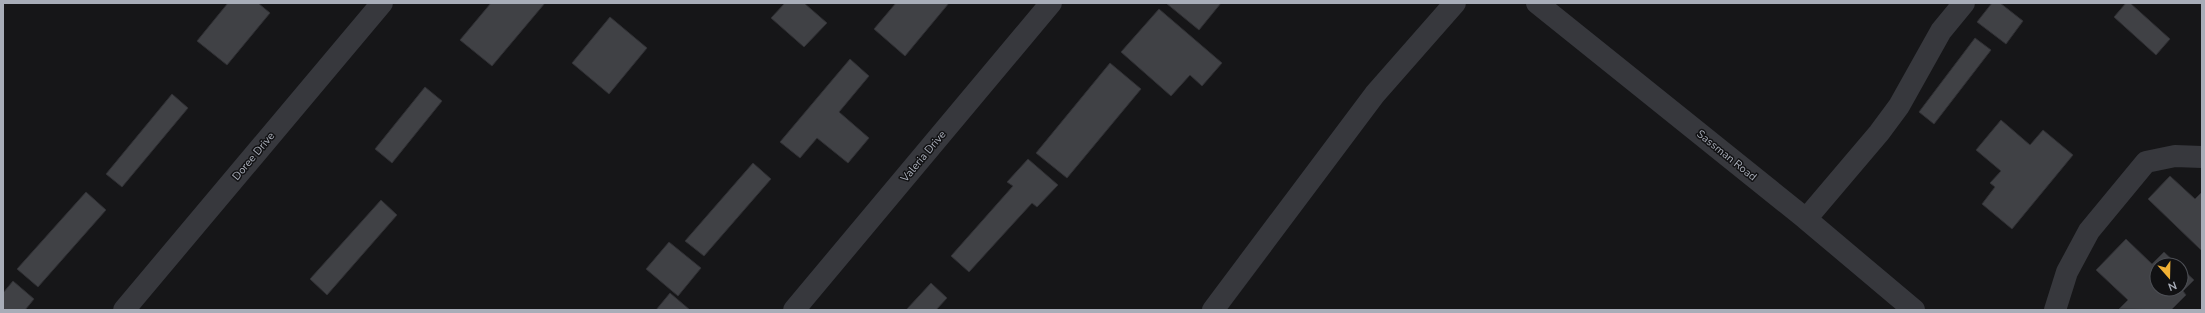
<svg xmlns="http://www.w3.org/2000/svg" width="2205" height="313" viewBox="0 0 2205 313" font-family="'Nunito Sans',sans-serif">
  <rect width="100%" height="100%" fill="#161618"/>
  <path fill="#404145" stroke="#303034" d="M228,3H258L270,13L227,65L197,41Z
    M491,3H545L492,66L460,40Z
    M785,3H804L827,23L804,47L771,18Z
    M896,3H949L905,56L874,29Z
    M1166,3H1221L1199,30Z
    M1992,3H2000L2023,21L2006,44L1977,22Z
    M2126,3H2130L2170,39L2156,55L2114,17Z
    M1159,9L1222,63L1202,86L1190,75L1171,96L1121,52Z
    M610,17L647,48L609,94L572,63Z
    M1975,38L1991,50L1934,124L1919,112Z
    M850,59L869,76L839,112L869,138L848,163L817,138L800,158L780,142Z
    M1110,63L1141,89L1067,178L1036,153Z
    M425,87L442,101L392,163L375,149Z
    M172,94L188,108L122,187L106,174Z
    M2001,120L2030,145L2043,130L2073,155L2012,229L1982,204L1995,187L1990,183L2001,171L1976,150Z
    M1028,159L1058,185L1037,207L1032,203L969,272L951,256L1013,186L1007,182Z
    M753,163L771,179L704,256L685,241Z
    M2170,176L2195,199L2202,192V251L2148,199Z
    M86,192L106,210L38,287L17,269Z
    M381,200L397,215L327,295L310,279Z
    M2126,239L2152,264L2164,252L2178,265H2157V289H2181V268L2194,280L2183,291L2186,295L2171,310L2119,309L2128,300L2096,270Z
    M669,242L701,268L678,296L646,269Z
    M13,281L34,299L25,310H3V293Z
    M931,283L947,298L936,310H906Z
    M670,293L690,310H656Z"/>
  <g fill="none" stroke-linecap="round" stroke-linejoin="round">
    <path stroke="#37383d" stroke-width="22" d="M1537,3L1806,219L1914,310
      M1806,219L1879,133L1899,106L1941,31L1964,3
      M124,310L382,3
      M794,310L1051,3
      M1213,310L1375,94L1455,3
      M2055,310L2067,272L2089,231L2146,162L2175,156L2202,157"/>
  </g>
  <g text-anchor="middle" stroke-width="3" stroke-linejoin="round" paint-order="stroke">
    <g font-size="11" fill="#a8adb8" stroke="#111113">
      <text transform="translate(1727 155) rotate(39)" y="4">Sassman Road</text>
      <text transform="translate(253 156) rotate(-50)" y="4">Doree Drive</text>
      <text transform="translate(923 156) rotate(-50)" y="4">Valeria Drive</text>
    </g>
  </g>
  <rect width="2205" height="313" fill="none" stroke="#a8adb8" stroke-width="8"/>
  <g transform="translate(2169 277) rotate(160)"><circle r="19" fill="#111113" stroke="#4d4f55"/>
  <path d="M0-3L7 15L0 10L-7 15Z" fill="#f2b134"/>
  <text y="-6" font-size="11" font-weight="bold" text-anchor="middle" fill="#a8adb8">N</text>
  </g>
</svg>
